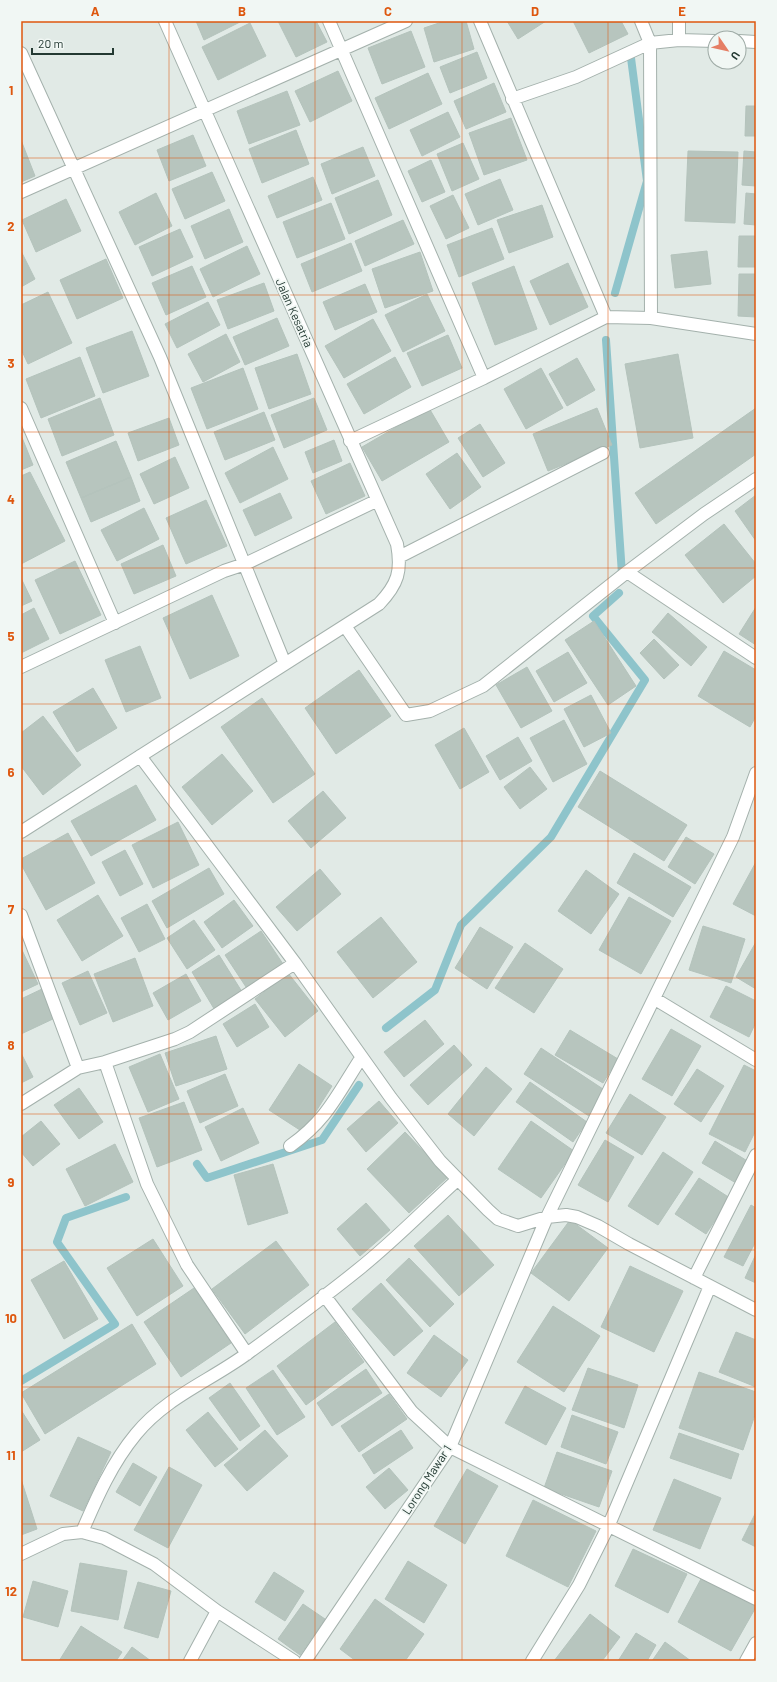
<svg xmlns="http://www.w3.org/2000/svg" width="777" height="1682" viewBox="0 0 777 1682" font-family="Barlow,sans-serif">
  <rect width="100%" height="100%" fill="#e1eae6"/>
  <g fill="none" stroke-linecap="round" stroke-linejoin="round">
    <path stroke="#8ec4cb" stroke-width="8" d="M615,293L647,181L631,58
      M606,340L622,574
      M386,1028L435,990L461,925L551,837L645,680L593,616L619,593
      M197,1164L207,1178L322,1140L359,1085
      M21,1381L115,1324L57,1242L66,1218L126,1197"/>
  </g>
  <path fill="#b7c5be" stroke="#b4c3bc" d="M196,21H242L204,40Z
    M278,21H316L327,42L296,57Z
    M445,21H466L474,49L434,62L424,28Z
    M507,21H546L518,39Z
    M573,21H621L628,34L589,53Z
    M250,23L266,56L218,80L202,47Z
    M411,31L425,67L382,84L368,48Z
    M477,52L487,78L450,93L440,67Z
    M338,71L352,101L310,122L295,91Z
    M428,73L442,104L389,129L375,98Z
    M494,83L506,112L466,129L454,101Z
    M287,91L300,125L249,144L237,111Z
    M746,106H756V136H745Z
    M448,112L460,137L422,156L410,130Z
    M511,118L527,160L484,175L469,133Z
    M296,130L309,164L262,183L249,149Z
    M193,135L206,166L169,181L157,150Z
    M21,140L35,176L21,182Z
    M463,143L479,179L452,191L437,154Z
    M363,147L375,176L332,194L321,164Z
    M688,151L738,152L735,223L685,221Z
    M744,151L756,152V186L742,185Z
    M431,160L445,192L422,202L408,171Z
    M212,172L225,201L185,219L172,189Z
    M313,177L322,200L277,218L268,196Z
    M500,179L513,210L478,225L465,194Z
    M378,180L392,215L349,234L335,198Z
    M156,193L172,226L135,245L119,212Z
    M746,193L756,194V225L744,224Z
    M453,195L469,228L446,239L430,206Z
    M66,199L81,231L36,252L22,220Z
    M331,203L345,239L297,258L283,222Z
    M542,205L553,237L509,253L497,220Z
    M229,209L243,242L205,259L191,226Z
    M403,220L414,244L365,266L355,241Z
    M492,228L504,259L459,277L447,245Z
    M180,229L193,257L152,276L139,247Z
    M739,236H756V267H738Z
    M351,243L362,271L312,292L301,264Z
    M247,246L260,274L213,297L200,269Z
    M21,251L35,279L21,287Z
    M707,251L711,284L675,288L671,255Z
    M420,252L433,291L385,308L372,269Z
    M106,259L123,298L77,319L60,280Z
    M568,263L588,307L550,325L530,281Z
    M192,266L206,297L166,315L152,283Z
    M514,266L537,329L495,345L472,283Z
    M739,274H756V317L738,316Z
    M264,283L274,311L228,329L217,300Z
    M365,284L377,312L335,330L323,302Z
    M48,292L72,343L28,364L21,349V305Z
    M427,294L445,331L403,352L385,315Z
    M208,302L220,325L177,348L165,324Z
    M277,318L289,346L245,365L233,337Z
    M373,319L391,351L344,378L325,346Z
    M132,331L149,376L103,393L86,348Z
    M226,334L240,362L203,382L188,354Z
    M448,335L462,368L422,386L407,353Z
    M297,354L311,394L269,409L255,368Z
    M678,354L693,438L640,448L625,364Z
    M80,357L95,396L41,418L26,379Z
    M395,357L411,387L364,414L347,384Z
    M577,358L595,390L567,406L549,374Z
    M243,368L258,409L207,429L191,388Z
    M541,368L563,408L526,429L504,389Z
    M100,398L114,435L62,456L48,419Z
    M314,398L327,430L284,448L271,415Z
    M429,408L449,442L382,481L362,447Z
    M597,408L612,445L548,471L533,434Z
    M756,408V454L656,524L635,493Z
    M264,412L275,440L225,460L214,432Z
    M169,418L179,445L138,461L128,433Z
    M480,424L505,463L483,477L458,438Z
    M21,435L33,465L21,470Z
    M334,440L342,461L313,473L305,452Z
    M116,441L131,477L81,498L66,462Z
    M273,447L288,479L240,503L225,473Z
    M457,453L481,487L450,509L426,474Z
    M175,457L189,488L154,504L140,474Z
    M350,463L365,496L326,514L311,481Z
    M30,472L65,541L21,564V476Z
    M131,477L140,501L91,522L81,498Z
    M280,493L292,518L255,536L243,510Z
    M756,495V541L735,511Z
    M206,500L227,546L186,564L166,518Z
    M144,508L159,539L117,561L101,530Z
    M724,524L756,564V576L723,603L685,555Z
    M163,545L176,576L134,594L121,564Z
    M75,561L101,615L60,634L35,580Z
    M21,578L32,601L21,606Z
    M212,595L239,656L190,679L163,618Z
    M756,607V645L739,634Z
    M34,608L49,639L21,653V615Z
    M668,613L707,647L691,666L652,632Z
    M594,621L636,686L608,705L565,640Z
    M654,639L679,665L664,679L640,653Z
    M140,646L161,698L126,712L105,660Z
    M724,651L756,670V716L750,727L698,696Z
    M568,652L587,683L554,702L536,671Z
    M527,667L552,711L521,728L496,685Z
    M359,670L391,716L336,754L305,708Z
    M93,688L117,728L77,752L53,712Z
    M591,695L611,733L584,747L564,709Z
    M262,698L315,774L273,803L221,727Z
    M43,716L81,765L43,795L21,766V733Z
    M564,720L587,764L553,782L530,738Z
    M464,728L489,772L460,789L435,745Z
    M518,737L532,761L500,780L486,756Z
    M222,754L253,791L212,825L182,787Z
    M530,767L547,789L520,809L504,787Z
    M600,771L687,825L664,861L578,807Z
    M136,785L156,820L91,856L71,821Z
    M323,791L346,818L311,848L288,821Z
    M178,822L199,865L153,888L132,845Z
    M68,833L95,883L46,910L21,864V859Z
    M686,837L714,854L695,884L668,867Z
    M125,850L143,884L120,896L102,862Z
    M634,853L691,887L673,917L617,883Z
    M756,862V916L733,904Z
    M209,868L224,894L167,928L152,901Z
    M320,869L341,894L297,931L276,907Z
    M586,870L619,894L591,934L558,911Z
    M98,895L123,936L82,961L57,920Z
    M629,897L671,921L641,974L599,950Z
    M234,900L253,926L222,948L204,922Z
    M147,904L165,939L139,952L121,918Z
    M381,917L417,962L373,998L337,952Z
    M194,920L215,950L187,969L167,938Z
    M703,926L745,939L731,983L689,970Z
    M480,927L513,947L487,989L455,968Z
    M261,931L285,967L248,990L225,955Z
    M756,942V989L736,977Z
    M525,943L563,969L534,1013L495,988Z
    M21,948L38,984L21,992Z
    M219,955L244,995L216,1012L192,972Z
    M135,958L153,1006L113,1022L94,974Z
    M88,971L107,1013L80,1025L62,983Z
    M288,973L318,1011L285,1037L255,999Z
    M186,974L201,1001L168,1020L153,993Z
    M726,986L756,1001V1022L749,1037L710,1017Z
    M42,989L55,1018L21,1034V999Z
    M255,1004L269,1027L237,1047L223,1024Z
    M425,1020L444,1044L404,1077L384,1052Z
    M671,1029L701,1046L672,1096L642,1079Z
    M570,1030L618,1059L603,1083L555,1055Z
    M216,1036L227,1069L176,1086L165,1053Z
    M454,1045L472,1065L428,1105L410,1085Z
    M541,1048L606,1091L589,1116L524,1074Z
    M21,1053L33,1077L21,1083Z
    M160,1054L179,1099L148,1112L129,1067Z
    M299,1064L332,1086L303,1132L269,1110Z
    M744,1065L756,1071V1130L745,1152L709,1134Z
    M486,1067L512,1089L474,1136L448,1114Z
    M697,1069L724,1086L701,1122L674,1104Z
    M225,1074L238,1106L200,1123L187,1091Z
    M530,1082L587,1122L573,1142L516,1102Z
    M79,1088L103,1122L79,1139L54,1105Z
    M630,1094L666,1117L642,1155L606,1133Z
    M379,1101L398,1123L366,1152L347,1129Z
    M184,1102L202,1150L157,1167L139,1118Z
    M243,1108L259,1143L221,1161L205,1127Z
    M41,1121L60,1144L33,1166L21,1152V1137Z
    M531,1121L574,1151L541,1198L498,1169Z
    M405,1132L448,1177L409,1213L367,1169Z
    M605,1140L634,1157L608,1202L578,1185Z
    M715,1141L749,1162L736,1183L702,1163Z
    M115,1144L133,1182L85,1206L66,1169Z
    M663,1152L693,1172L658,1225L628,1206Z
    M273,1164L288,1213L248,1225L234,1175Z
    M699,1178L730,1198L706,1234L675,1214Z
    M366,1203L390,1230L360,1256L337,1229Z
    M751,1205L756,1208V1241L743,1266L724,1257Z
    M448,1215L494,1265L459,1296L414,1246Z
    M570,1220L608,1248L569,1301L531,1273Z
    M153,1239L183,1286L137,1316L107,1268Z
    M276,1241L309,1285L245,1334L212,1289Z
    M756,1254V1283L745,1278Z
    M409,1258L454,1304L430,1327L386,1280Z
    M64,1261L98,1319L64,1339L31,1280Z
    M630,1266L683,1291L654,1352L601,1327Z
    M381,1283L423,1331L394,1356L352,1309Z
    M194,1288L231,1343L181,1377L144,1322Z
    M553,1306L600,1336L564,1392L517,1362Z
    M335,1322L364,1362L306,1405L277,1366Z
    M132,1324L156,1364L45,1434L21,1393Z
    M736,1332L756,1340V1387L719,1372Z
    M434,1335L468,1360L441,1397L407,1373Z
    M588,1368L638,1385L624,1428L572,1410Z
    M366,1369L382,1393L332,1426L317,1403Z
    M273,1370L305,1417L277,1435L246,1388Z
    M699,1372L756,1392V1412L743,1450L679,1428Z
    M230,1383L260,1426L240,1441L209,1398Z
    M525,1386L566,1408L546,1445L505,1423Z
    M389,1394L407,1419L359,1452L341,1426Z
    M21,1410L40,1440L21,1452Z
    M208,1412L238,1449L215,1467L186,1430Z
    M572,1415L618,1432L606,1464L561,1447Z
    M265,1430L288,1456L247,1491L224,1465Z
    M401,1430L413,1448L374,1474L362,1455Z
    M679,1433L739,1454L731,1479L670,1458Z
    M78,1437L111,1452L83,1511L50,1496Z
    M557,1452L612,1471L599,1507L544,1488Z
    M133,1463L157,1477L140,1506L116,1492Z
    M169,1467L202,1485L168,1548L134,1530Z
    M389,1468L408,1490L385,1509L366,1487Z
    M467,1469L498,1486L465,1544L434,1526Z
    M21,1479L37,1529L21,1535Z
    M674,1479L721,1498L700,1549L653,1530Z
    M533,1500L596,1531L568,1587L506,1556Z
    M756,1512V1547L742,1540Z
    M633,1549L687,1574L668,1613L615,1586Z
    M408,1561L447,1585L424,1623L385,1599Z
    M80,1563L127,1571L118,1620L71,1611Z
    M274,1572L304,1591L285,1621L255,1602Z
    M702,1577L756,1607L731,1651L678,1622Z
    M33,1581L68,1591L58,1627L23,1617Z
    M138,1582L171,1591L158,1638L124,1628Z
    M375,1599L424,1634L405,1661H356L340,1649Z
    M303,1604L325,1619L300,1655L278,1639Z
    M590,1614L620,1637L602,1661H554Z
    M81,1626L122,1652L116,1661H59Z
    M636,1633L656,1645L647,1661H618Z
    M665,1642L691,1661H652Z
    M132,1647L151,1661H122Z"/>
  <g fill="none" stroke-linecap="round" stroke-linejoin="round">
    <defs>
      <path id="street" d="M329,21L484,378
        M480,21L606,317
        M679,40L715,41
        M739,41L756,42
        M21,53L160,357L285,664
        M512,99L576,77L650,43L641,21
        M21,192L406,21
        M651,318L650,43L679,40V21
        M21,408L115,623
        M350,441L484,378L606,317L651,318L756,334
        M399,557L603,453
        M627,572L756,658
        M345,626L406,715L430,711L483,686L627,572L704,514L756,479
        M21,667L224,571L245,564L376,501
        M140,756L295,963L391,1098L440,1161L488,1210L498,1219L518,1226L547,1217L566,1215L577,1217L598,1226L629,1244L756,1310
        M21,832L379,604C398,584 402,571 397,544L165,21
        M21,915L78,1068
        M655,999L756,1060
        M105,1062L147,1184L187,1265L247,1354
        M21,1104L78,1068L105,1062L175,1039L190,1032L295,963
        M290,1146C327,1120 337,1095 361,1058
        M694,1278L756,1155
        M324,1295L412,1412L450,1447L756,1599
        M82,1532C97,1497 112,1463 136,1434C166,1397 210,1381 248,1353C285,1326 323,1298 359,1269C393,1242 425,1209 457,1180
        M21,1554L63,1534L82,1532L104,1538L154,1564L217,1611L294,1661
        M190,1661L217,1611
        M305,1661L450,1447L547,1217L733,837L756,773
        M532,1661L579,1585L608,1527L710,1286
        M746,1661L756,1643"/>
    </defs>
    <use href="#street" stroke="#a4b1ac" stroke-width="14"/>
    <use href="#street" stroke="#fff" stroke-width="12"/>
  </g>
  <path fill="none" stroke="#de570e" stroke-width="1" stroke-opacity="0.55" d="M169,21V1661M315,21V1661M462,21V1661M608,21V1661M21,158H756M21,295H756M21,432H756M21,568H756M21,704H756M21,841H756M21,978H756M21,1114H756M21,1250H756M21,1387H756M21,1524H756"/>
  <g text-anchor="middle" stroke-width="3.5" stroke-linejoin="round" paint-order="stroke">
    <g font-size="12" fill="#233932" stroke="#f1f7f4">
      <text transform="translate(294 313) rotate(66)" y="4">Jalan Kesatria</text>
      <text transform="translate(427 1480) rotate(-57)" y="4">Lorong Mawar 1</text>
    </g>
  </g>
  <rect width="777" height="1682" fill="none" stroke="#f1f7f4" stroke-width="44"/>
  <g transform="translate(727 50) rotate(124)"><circle r="19" fill="#f1f7f4" stroke="#9faba6"/>
  <path d="M0-3L7 15L0 10L-7 15Z" fill="#e57e64"/>
  <text y="-6" font-size="11" font-weight="bold" text-anchor="middle" fill="#233932">U</text>
  </g>
  <path d="M32 48v6h81v-6" fill="none" stroke="#233932" stroke-width="2"/>
  <text x="38" y="48" font-size="12" fill="#233932" stroke="#f1f7f4" stroke-width="3" paint-order="stroke">20 m</text>
  <rect x="22" y="22" width="733" height="1638" fill="none" stroke="#de570e" stroke-width="1.5"/>
  <g font-size="13" text-anchor="middle" font-weight="bold" fill="#de570e">
    <text x="95" y="16">A</text>
    <text x="242" y="16">B</text>
    <text x="388" y="16">C</text>
    <text x="535" y="16">D</text>
    <text x="682" y="16">E</text>
    <text x="11" y="95">1</text>
    <text x="11" y="231">2</text>
    <text x="11" y="368">3</text>
    <text x="11" y="504">4</text>
    <text x="11" y="641">5</text>
    <text x="11" y="777">6</text>
    <text x="11" y="914">7</text>
    <text x="11" y="1050">8</text>
    <text x="11" y="1187">9</text>
    <text x="11" y="1323">10</text>
    <text x="11" y="1460">11</text>
    <text x="11" y="1596">12</text>
  </g>
</svg>
